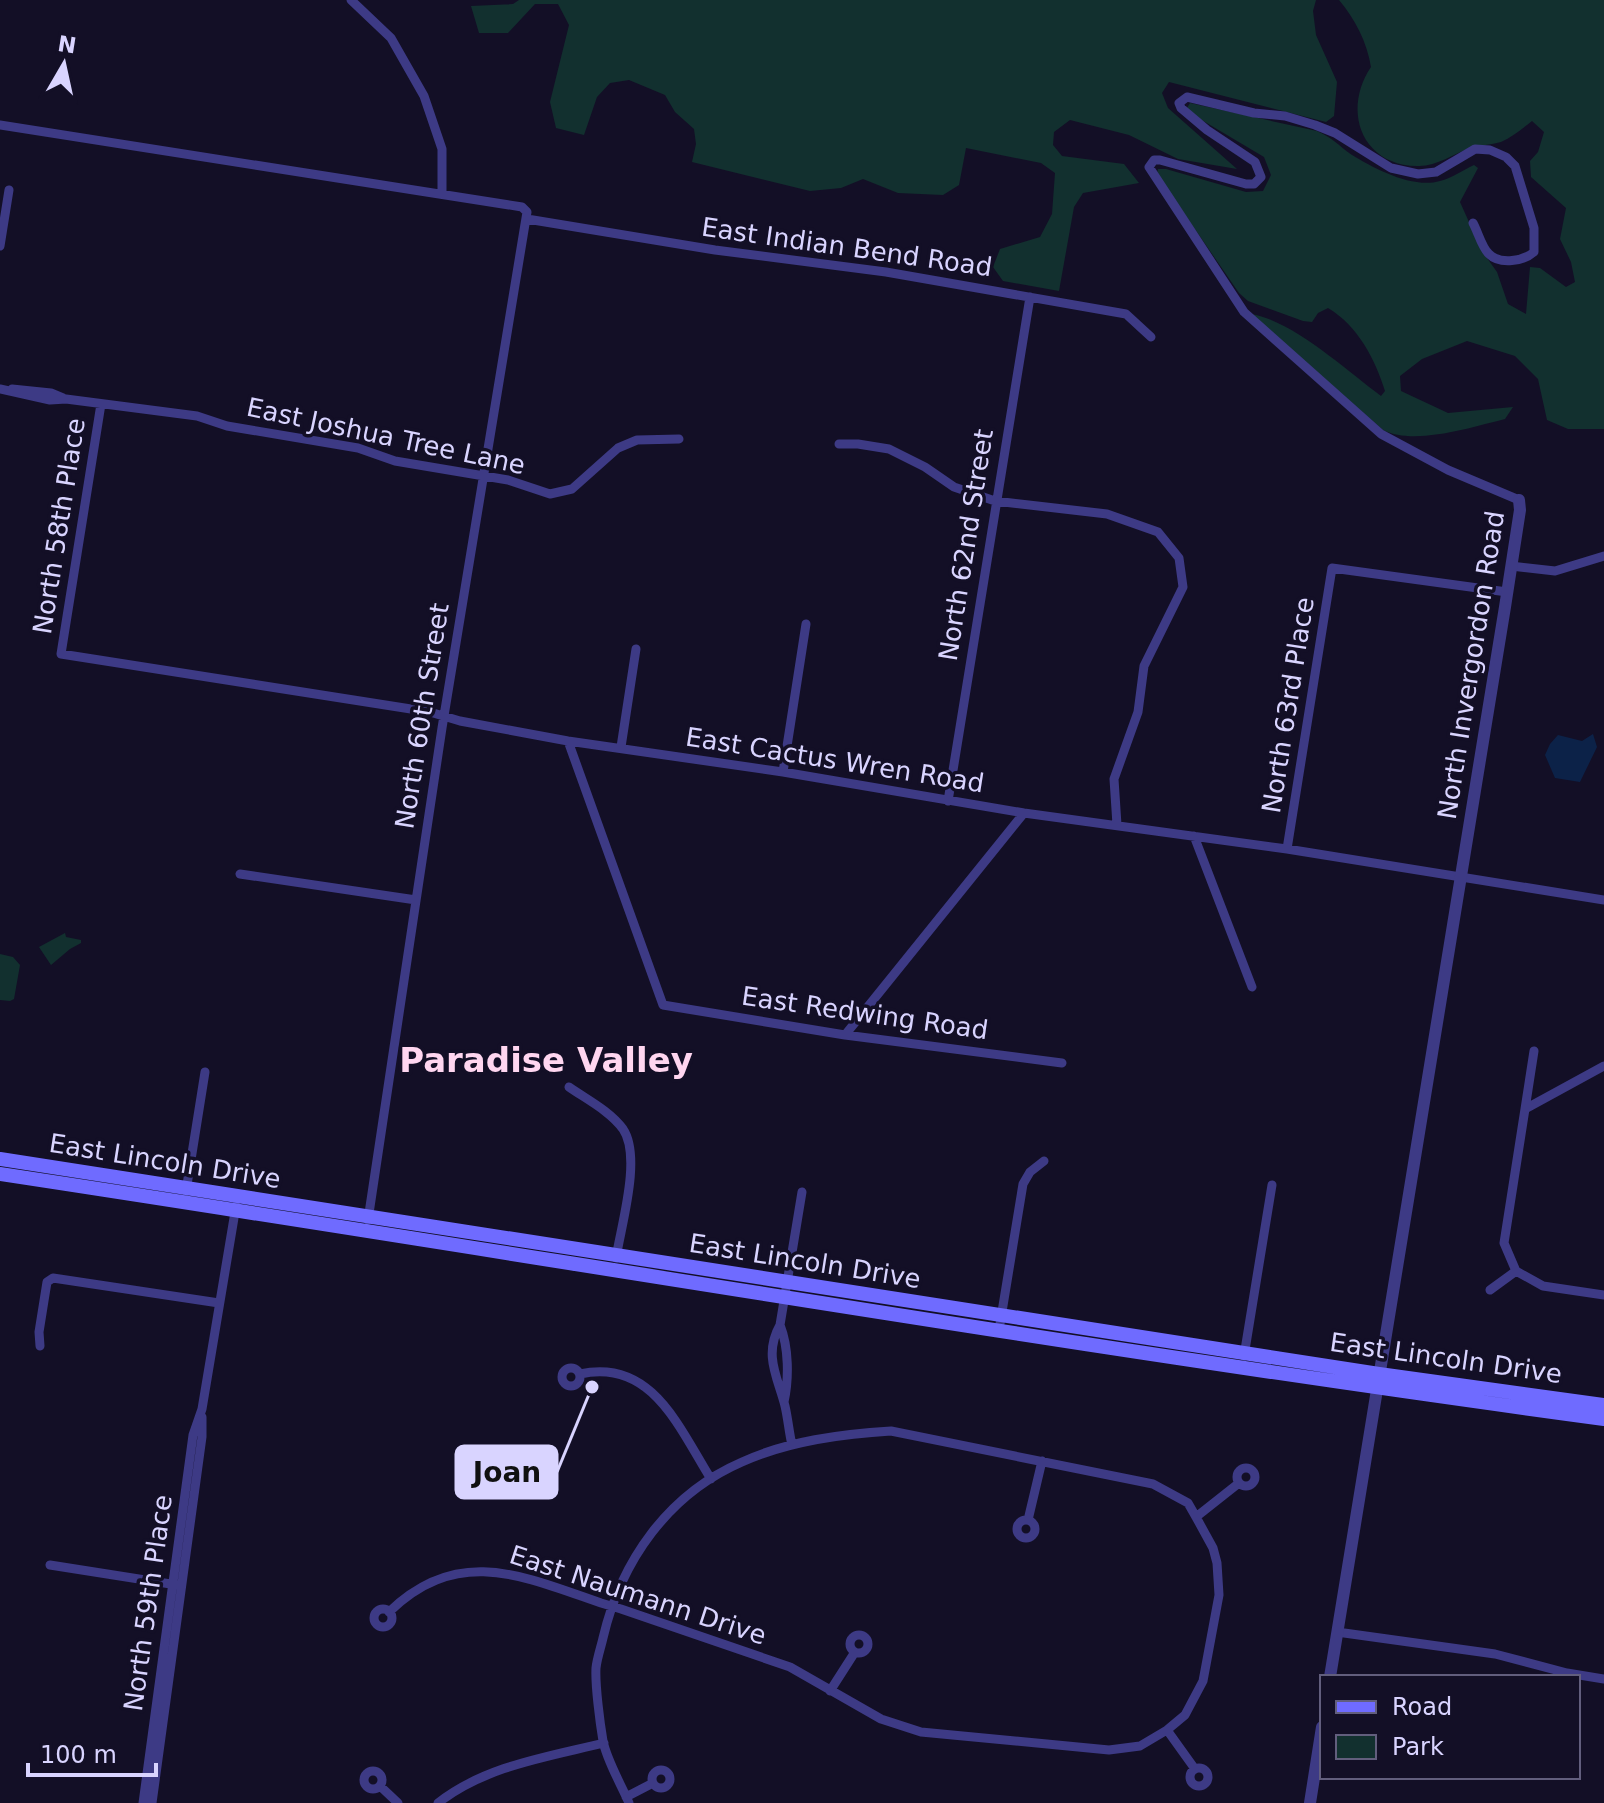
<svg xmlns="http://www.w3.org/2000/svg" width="1604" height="1803" viewBox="0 0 1604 1803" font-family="'DejaVu Sans',sans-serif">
  <rect width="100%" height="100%" fill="#130f26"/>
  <path fill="#12302f" d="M519,0H1316L1313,11L1316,35L1337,82L1334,116L1326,122L1169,82L1162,93L1168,108L1237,169L1178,159L1129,135L1070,120L1054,132L1053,145L1062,156L1124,164L1139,183L1083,193L1074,207L1059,291L1003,281L993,267L1000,249L1040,237L1052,214L1055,173L1041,163L966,148L959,185L943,195L898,193L863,179L841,188L810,191L692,162L696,144L694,129L675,112L665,95L629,80L610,83L597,97L584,135L556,128L550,102L569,25L558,4H535L508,33H479L471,6L513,4Z
    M1339,0H1604V429H1568L1547,420L1538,379L1515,356L1467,341L1422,359L1400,376L1401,391L1448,413L1513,407L1505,419C1472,427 1414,446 1383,430L1251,314C1293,321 1346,370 1381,396L1385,391C1375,359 1358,326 1328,308L1318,313L1312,322L1303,321L1248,301L1239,293L1157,174L1158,169H1166L1246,192L1263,191L1271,175L1264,157L1200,119L1187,108L1190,103L1317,131C1333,138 1339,146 1352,155C1375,169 1413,189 1440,181C1452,178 1463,170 1474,165L1478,168L1460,202L1482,251L1497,272L1508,304L1526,314L1530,267L1540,268L1566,287L1575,282L1571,262L1560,239L1566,208L1531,177L1530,161L1538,152L1544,132L1532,121C1522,129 1512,137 1501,142C1491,145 1480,145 1470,148C1453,154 1436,167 1417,166C1361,165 1342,110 1371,67C1367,42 1355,19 1339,0Z
    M65,933L66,937L81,940V943L70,949L51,965L39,947Z
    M0,954L13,957L20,965L14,999L10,1001L0,1000Z"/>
  <path fill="#0c2248" d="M1593,734L1597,747L1580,782L1555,778L1545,755L1550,744L1558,735L1582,741Z"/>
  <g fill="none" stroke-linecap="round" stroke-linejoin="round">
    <path stroke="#3d3a85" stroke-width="9" d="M351,0L391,38L424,96L442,149V194
      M0,125L522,207L527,212L442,728L368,1220
      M527,219L715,250L886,272L1126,314L1151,337
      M1473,223C1478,232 1482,248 1489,254C1500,265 1524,261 1534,252V228L1515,166L1506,157L1490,150L1475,149L1436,172L1418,174L1391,168L1335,133L1315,125L1285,116L1254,113L1187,97L1179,103L1181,108L1207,130L1255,162L1261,177L1254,184H1246L1160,160H1154L1149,167L1244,312L1381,434L1448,470L1519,500
      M0,246L9,190
      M0,389L50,400L66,399L197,416L227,426L358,448L395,461L508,480L550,494L572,489L618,448L637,440L679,439
      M12,389L51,393L63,398
      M101,404L61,654L430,712L460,721L568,741L783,772L1024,813L1287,849L1604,900
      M839,444H858L889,449L925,467L954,487L995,501L1107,514L1158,532L1179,558L1183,587L1144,666L1138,712L1114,779L1117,825
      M1511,566L1555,571L1604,556
      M568,741L663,1005L845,1035L1062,1063
      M621,747L636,649
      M783,772L806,624
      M948,801L1030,297
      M1194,836L1252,987
      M1287,849L1332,568L1507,592
      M240,874L416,900
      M845,1035L1024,813
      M569,1087C586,1099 610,1111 623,1129C642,1157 621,1226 616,1258
      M1525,1109L1534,1051
      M186,1191L205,1072
      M1516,1271L1504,1243L1525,1109L1604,1066
      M1516,1271L1543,1286L1604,1295
      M1490,1290L1516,1271
      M780,1325C789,1348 789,1379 784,1402
      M999,1330L1023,1184L1030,1172L1044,1161
      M40,1346L39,1332L47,1282L53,1278L219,1303
      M1244,1356L1272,1185
      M562 1377a9 9 0 1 1 18 0a9 9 0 1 1-18 0Z
      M580,1374C652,1358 679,1428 711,1479
      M792,1445C789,1432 788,1419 785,1406C778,1378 763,1355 780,1325L802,1192
      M1237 1477a9 9 0 1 1 18 0a9 9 0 1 1-18 0Z
      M1196,1517L1239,1483
      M1017 1529a9 9 0 1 1 18 0a9 9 0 1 1-18 0Z
      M1028,1520L1042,1461
      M50,1565L177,1585
      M374 1618a9 9 0 1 1 18 0a9 9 0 1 1-18 0Z
      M389,1612C458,1545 523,1576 601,1603L621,1609L790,1667L881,1719L921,1732L1109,1750L1140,1746L1167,1730L1185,1715L1203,1681L1219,1595L1217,1563L1213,1548L1196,1517L1188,1503L1153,1484L891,1431C841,1434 788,1441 742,1462C668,1494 621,1561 603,1638C601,1647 597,1658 596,1668C595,1685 600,1723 603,1741C607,1761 621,1784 629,1803
      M1337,1632L1495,1654L1567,1673L1604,1679
      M850 1644a9 9 0 1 1 18 0a9 9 0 1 1-18 0Z
      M830,1691L855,1652
      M1167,1730L1195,1769
      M1190 1777a9 9 0 1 1 18 0a9 9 0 1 1-18 0Z
      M652 1779a9 9 0 1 1 18 0a9 9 0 1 1-18 0Z
      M364 1780a9 9 0 1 1 18 0a9 9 0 1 1-18 0Z
      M380,1786L398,1803
      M626,1797L653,1783
      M143,1803L193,1435L202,1409L236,1206
      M152,1803L202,1437V1417
      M438,1803C485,1766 547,1757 604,1743"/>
    <path stroke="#3d3a85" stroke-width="12" d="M1330,1677L1505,607L1520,510L1519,500
      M1310,1803L1322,1727"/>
    <path stroke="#6f6bff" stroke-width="14" d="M0,1159L1379,1374L1604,1405
      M0,1174C535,1255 1068,1347 1604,1419"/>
  </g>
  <g text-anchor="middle" stroke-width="7" stroke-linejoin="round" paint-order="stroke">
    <g font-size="26" fill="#d9d4ff" stroke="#130f26">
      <text transform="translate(847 247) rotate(8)" y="9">East Indian Bend Road</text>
      <text transform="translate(386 436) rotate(12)" y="9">East Joshua Tree Lane</text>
      <text transform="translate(59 526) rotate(-81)" y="9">North 58th Place</text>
      <text transform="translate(966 545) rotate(-81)" y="9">North 62nd Street</text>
      <text transform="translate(1471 665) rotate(-81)" y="9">North Invergordon Road</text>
      <text transform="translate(1288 705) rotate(-81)" y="9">North 63rd Place</text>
      <text transform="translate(422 716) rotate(-81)" y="9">North 60th Street</text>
      <text transform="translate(835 760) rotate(9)" y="9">East Cactus Wren Road</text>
      <text transform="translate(865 1013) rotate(8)" y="9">East Redwing Road</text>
      <text transform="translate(165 1161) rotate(9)" y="9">East Lincoln Drive</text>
      <text transform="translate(805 1261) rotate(9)" y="9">East Lincoln Drive</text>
      <text transform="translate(1446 1358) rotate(8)" y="9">East Lincoln Drive</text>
      <text transform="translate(638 1595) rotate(18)" y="9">East Naumann Drive</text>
      <text transform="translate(148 1603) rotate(-82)" y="9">North 59th Place</text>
    </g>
    <g font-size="34" font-weight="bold" fill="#ffd6f0" stroke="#130f26">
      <text x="546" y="1072">Paradise Valley</text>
    </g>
  </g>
  <path fill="none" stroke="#d9d4ff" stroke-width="3" d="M592 1387L557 1472"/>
  <circle fill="#d9d4ff" stroke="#130f26" stroke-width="3" cx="592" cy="1387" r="8"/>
  <rect fill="#d9d4ff" stroke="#d9d4ff" stroke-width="3" x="456" y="1446" width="101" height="52" rx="8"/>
  <g font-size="28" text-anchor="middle" font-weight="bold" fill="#111">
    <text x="507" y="1482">Joan</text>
  </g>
  <rect x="1320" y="1675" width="260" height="104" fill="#130f26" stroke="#625e7d" stroke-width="2"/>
  <rect x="1336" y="1701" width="40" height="12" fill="#6f6bff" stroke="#625e7d" stroke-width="2"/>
  <text x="1392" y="1715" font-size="24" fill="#d9d4ff">Road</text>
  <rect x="1336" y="1735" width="40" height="24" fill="#12302f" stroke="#625e7d" stroke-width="2"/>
  <text x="1392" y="1755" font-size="24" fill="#d9d4ff">Park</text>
  <g transform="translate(64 64) rotate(9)" stroke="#130f26" stroke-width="6" paint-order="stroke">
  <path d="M0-6L14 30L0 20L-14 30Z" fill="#d9d4ff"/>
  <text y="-12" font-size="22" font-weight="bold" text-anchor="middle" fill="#d9d4ff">N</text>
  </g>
  <path d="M28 1763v12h128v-12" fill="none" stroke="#d9d4ff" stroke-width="4"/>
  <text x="40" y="1763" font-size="24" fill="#d9d4ff" stroke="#130f26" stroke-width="6" paint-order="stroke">100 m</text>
</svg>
